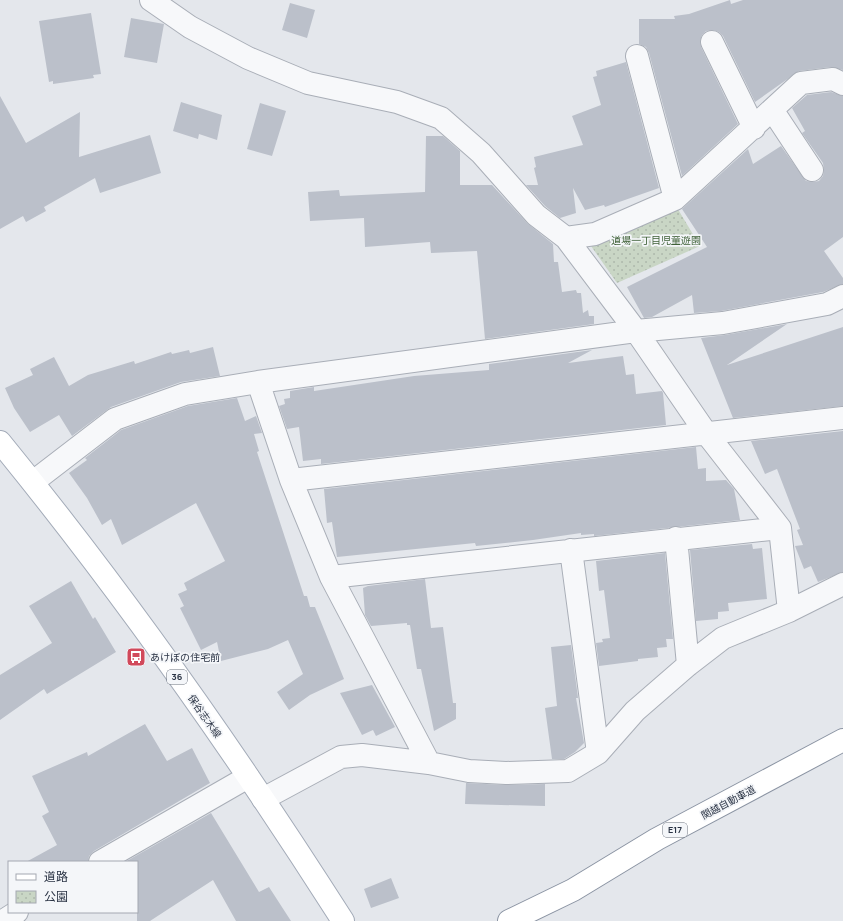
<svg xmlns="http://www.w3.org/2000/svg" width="843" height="921" viewBox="0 0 843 921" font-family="Manrope,'Noto Sans JP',sans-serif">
  <defs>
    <pattern id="park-dots" width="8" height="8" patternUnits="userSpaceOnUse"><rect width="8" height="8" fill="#c9d6c5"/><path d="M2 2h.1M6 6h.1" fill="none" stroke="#adb8ab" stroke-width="1.8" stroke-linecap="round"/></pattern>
  </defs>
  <rect width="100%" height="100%" fill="#e4e7ec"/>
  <path fill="url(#park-dots)" d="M676,206L700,246L617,283L591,246Z"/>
  <path fill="#bbc0ca" d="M730,0L731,4L743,0H843V70L831,67L799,71L755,102L723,36L719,32L713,30L706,31L702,35L700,41L701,47L738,124L682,176L649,53L646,47L639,44V19H675L674,16L689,14Z
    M290,3L315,10L307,38L282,30Z
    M91,13L101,74L93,75L94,78L53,84V81L49,82L39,21Z
    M131,18L164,24L157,63L124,57Z
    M626,62L659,188L605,207L604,205L585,210L573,188L576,213L560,218L545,206L526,185H538L534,168L536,167L534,157L583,145L572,116L601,105L593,77L597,76L596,71Z
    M831,92L843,96V237L824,251L843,278V284L823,292L721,311L694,313L692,295L652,317L644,318L627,287L707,247L682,209L748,149L753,164L781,146L806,181L813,182L819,181L823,176L824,170L823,163L802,133L805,131L792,108L807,95Z
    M0,96L26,143L80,112L79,157L150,135L161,173L100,193L95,178L44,207L46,211L26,222L23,216L0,229Z
    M181,102L222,115L217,140L199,134L198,139L173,131Z
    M260,103L286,111L272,156L247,149Z
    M426,136H443L460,151V185H492L527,223L553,244L554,262H558L562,292L576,290L577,293H581L583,313L588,310L589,316H594V324L485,339L477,251L431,253L430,242L365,247L364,218L310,221L308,192L339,190L340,196L425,192Z
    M787,324L727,365L843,327V406L733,418L701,338L725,335Z
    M213,347L220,376L181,382L111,407L72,436L59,415L30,432L14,408L5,388L33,375L30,369L54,357L69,386L88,375L134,361L135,364L171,352L172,354L189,350L190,353Z
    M592,350L568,363L623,356L626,375L634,374L636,394L662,391L663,393L666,425L321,464V459L303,461L299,427L287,429L279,406L285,404L284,399L290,398V391L314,387V391L414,376L489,370V364Z
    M237,398L245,421L256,416L262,433L254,434L259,451L257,452L304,596H307L310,607H315L344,679L310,695L289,710L277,692L303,674L288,640L268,649L221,661L217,642L201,650L180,608L184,606L178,594L187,590L184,583L225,561L196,503L122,545L111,519L102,525L87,498L69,473L87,460L85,458L121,430L188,406Z
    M843,431V572L818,582L811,566L804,569L795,546L803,545L797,530L800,529L777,469L765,474L751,441Z
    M696,447L698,469L706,468V481L726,480L734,489L740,520L594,536V534L581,535V533L533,540L476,546L475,543L337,557L332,522L327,523L324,489Z
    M752,544L753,549L762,548L767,599L728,603L729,611L718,612V619L696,621L690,550Z
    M665,553L673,639H666L667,647L657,648L658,657L638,659V661L599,666L596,643L603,642L602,639L610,638L604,590L599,591L596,561Z
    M425,579L431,628L443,627L453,703H456V719L434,731L421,669H417L410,625H407V623L371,626L365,615L363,588L368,586Z
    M71,581L93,619L95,617L116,652L47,694L44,689L0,720V675L52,643L29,606Z
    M571,645L578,698H576L584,743L575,752L564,759H552L545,708L557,706L551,647Z
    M372,685L395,727L376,736L373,730L362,735L340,693Z
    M145,724L167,761L192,748L210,783L94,851L89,856L88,862H26L57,845L42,816L49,812L32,776L87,752L88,756Z
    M466,783L505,785L545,784V806L465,804Z
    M211,813L259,892L269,887L291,921H236L213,880L150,921H137V862H125Z
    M391,878L399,898L371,908L364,889Z"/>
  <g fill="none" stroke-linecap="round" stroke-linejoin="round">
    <defs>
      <path id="minor" d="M151,0L190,27L248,58L308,83L397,102L441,118L481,153L536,215L566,238L636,331L706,433L780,528L789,611
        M712,42L754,128
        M637,56L675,199
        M773,111L812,170
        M566,238L595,234L675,199L801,83L833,79L843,84
        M258,382L291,480L331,577L429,763
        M291,480L843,418
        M33,482L115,419L185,394L258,382L636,331L723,323L827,304L843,296
        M676,538L688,665
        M571,550L598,753
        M331,577L780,528
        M263,799L341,757L362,755L429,763L469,771L506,773L568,771L598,753L635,711L688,665L723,638L789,611L843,584
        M100,862L248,777
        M3,921L17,912"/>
      <path id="major" d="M0,442C124,594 238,756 343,921"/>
      <path id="highway" d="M509,921L573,890L657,839L843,740"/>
    </defs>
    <use href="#minor" stroke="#a9aeb7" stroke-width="24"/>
    <use href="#major" stroke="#a3abb8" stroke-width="24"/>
    <use href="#highway" stroke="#8b94a3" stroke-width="24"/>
    <use href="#minor" stroke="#f7f8fa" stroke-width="22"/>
    <use href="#major" stroke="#fff" stroke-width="22"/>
    <use href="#highway" stroke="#fff" stroke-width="22"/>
  </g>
  <defs>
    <symbol id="bus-square" viewBox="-11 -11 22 22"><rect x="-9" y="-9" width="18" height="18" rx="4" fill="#d1495b" stroke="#f4f6f9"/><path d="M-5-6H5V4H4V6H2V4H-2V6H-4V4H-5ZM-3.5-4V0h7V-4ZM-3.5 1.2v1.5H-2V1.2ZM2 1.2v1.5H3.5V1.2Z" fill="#fff"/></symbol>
  </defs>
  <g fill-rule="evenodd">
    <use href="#bus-square" x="125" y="646" width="22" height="22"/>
  </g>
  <g text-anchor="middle" stroke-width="3.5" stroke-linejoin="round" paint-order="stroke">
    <g fill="#f4f6f9" stroke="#676e7b" stroke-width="1">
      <rect x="167" y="670" width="20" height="14" rx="3"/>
      <rect x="663" y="823" width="24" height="14" rx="3"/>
    </g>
    <g font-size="9" font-weight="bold" fill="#2b3445">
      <text x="177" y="680">36</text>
      <text x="675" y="833">E17</text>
    </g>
    <g font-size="10" fill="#3f6138" stroke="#f4f6f9">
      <text x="656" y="244">道場一丁目児童遊園</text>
    </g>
    <g font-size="10" fill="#2b3445" stroke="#f4f6f9" text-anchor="start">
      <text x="150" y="661">あけぼの住宅前</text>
    </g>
    <g font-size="10" fill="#2b3445" stroke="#f4f6f9">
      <text transform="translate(205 716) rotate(55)" y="4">保谷志木線</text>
      <text transform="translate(728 802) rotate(-28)" y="4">関越自動車道</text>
    </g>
  </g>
  <rect x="8" y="861" width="130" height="52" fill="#f4f6f9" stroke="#a4a8b1"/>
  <rect x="16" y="874" width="20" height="6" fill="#ffffff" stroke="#a4a8b1"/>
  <text x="44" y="881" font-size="12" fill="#2b3445">道路</text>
  <rect x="16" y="891" width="20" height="12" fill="url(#park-dots)" stroke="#a4a8b1"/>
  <text x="44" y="901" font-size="12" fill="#2b3445">公園</text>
</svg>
